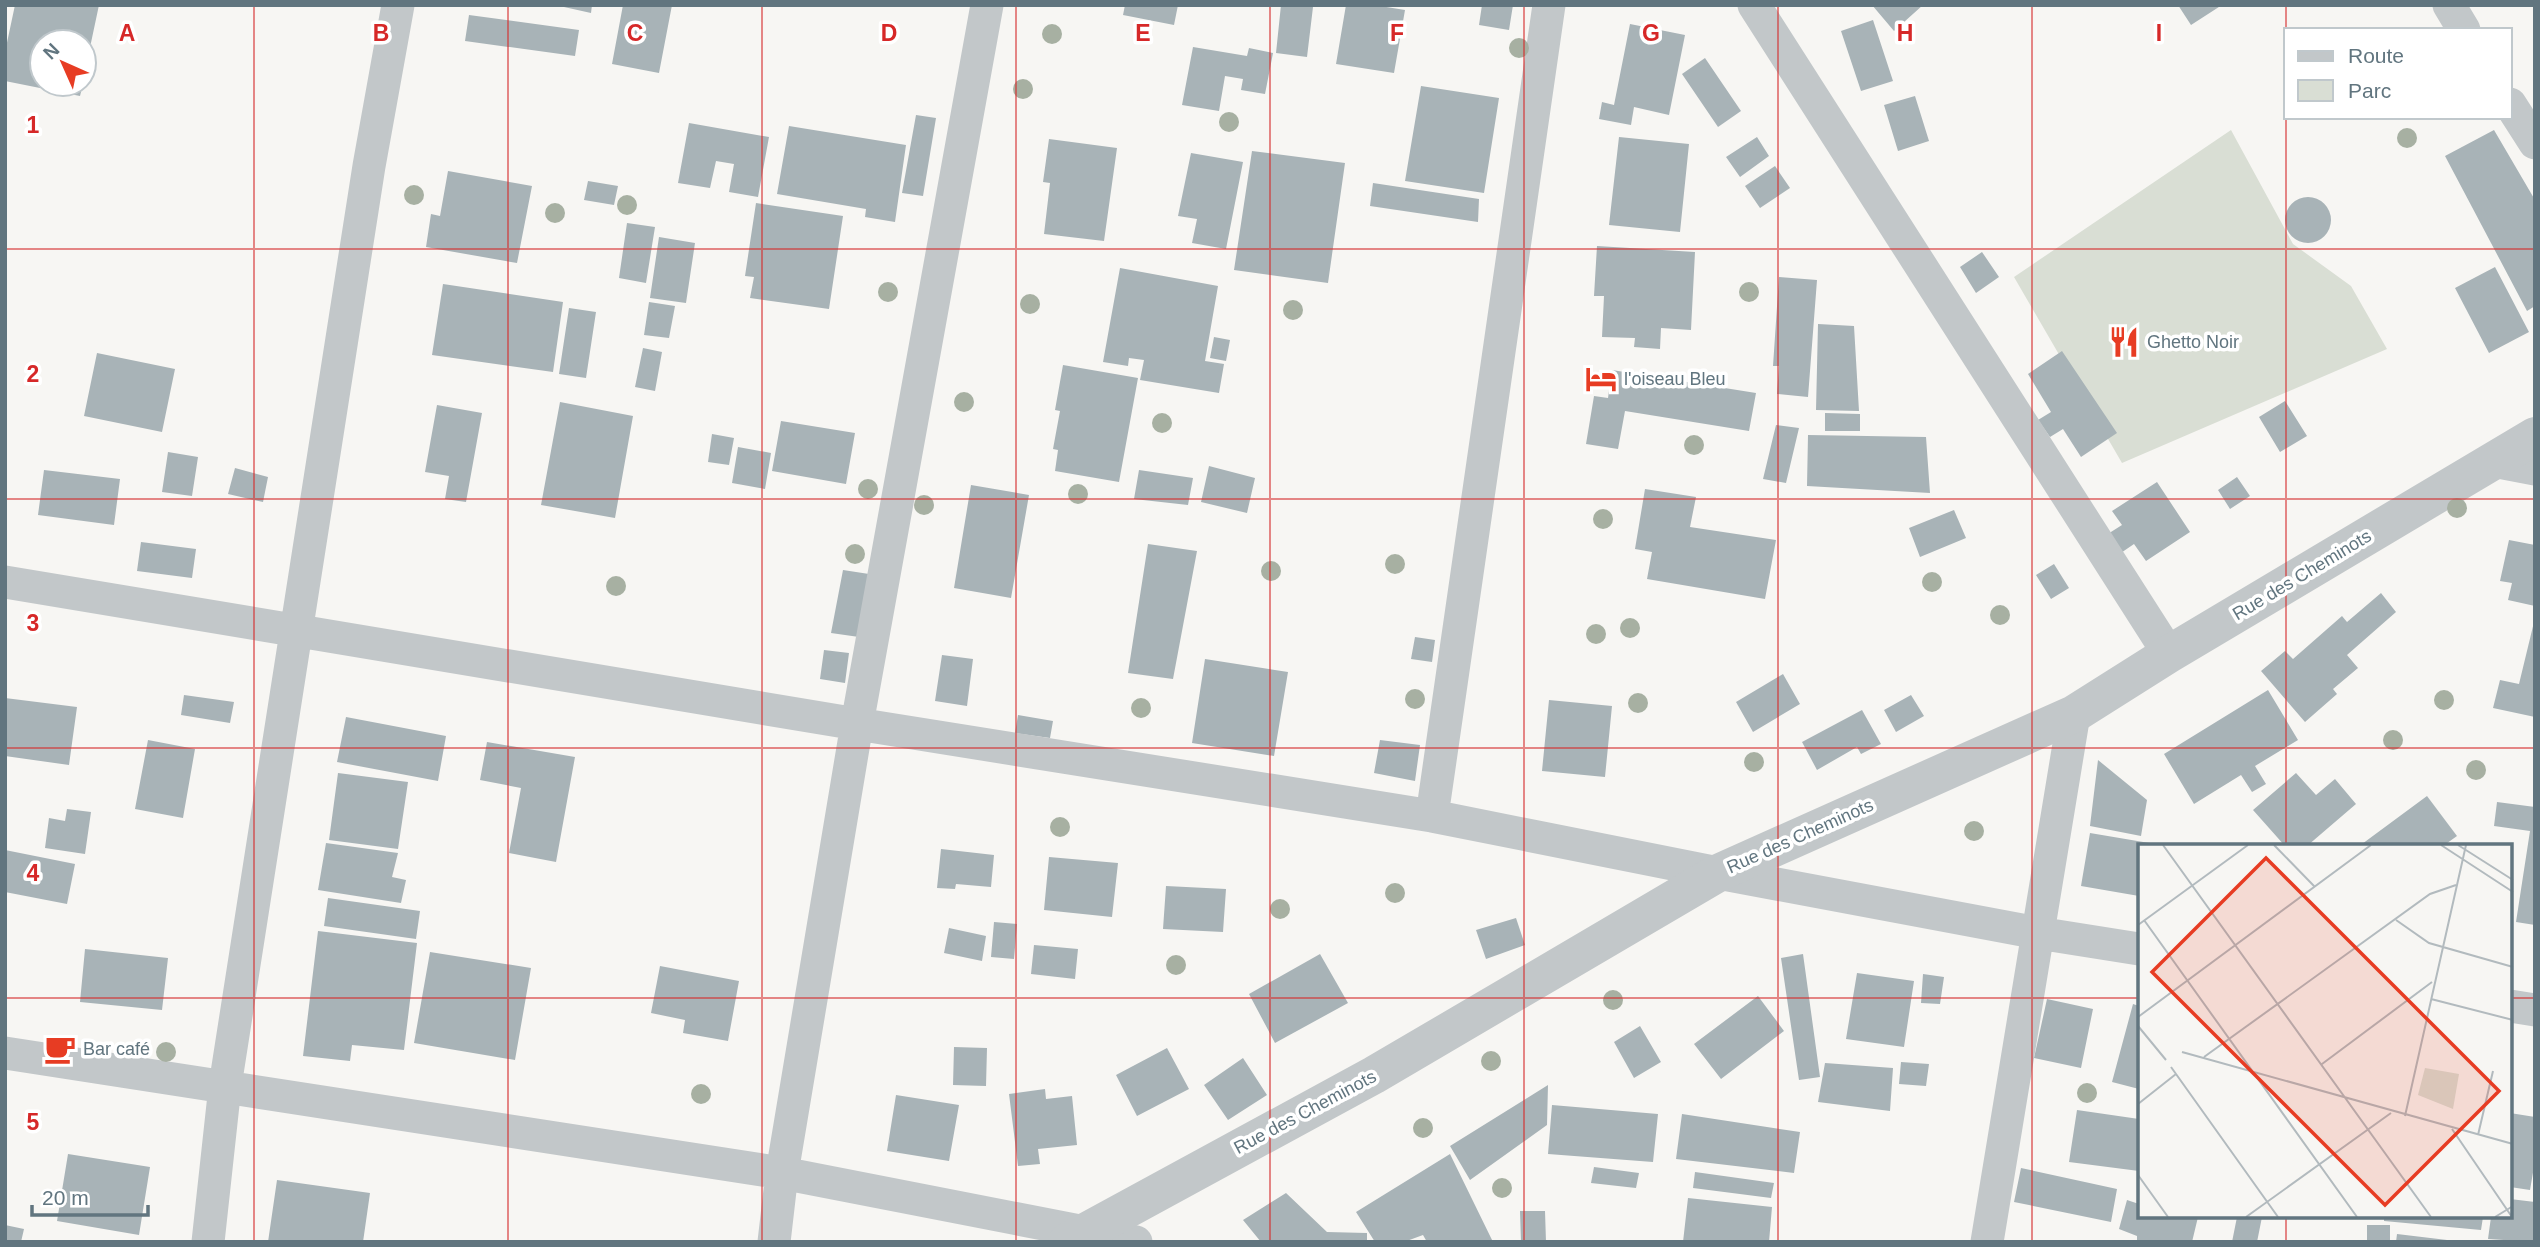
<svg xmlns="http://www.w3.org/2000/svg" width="2540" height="1247" viewBox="0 0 2540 1247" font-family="Helvetica,sans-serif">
  <rect width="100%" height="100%" fill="#f7f6f3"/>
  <path fill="#d9ded4" d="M2231,130L2293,244L2351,286L2387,349L2122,463L2014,277Z"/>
  <path fill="#a8b3b7" d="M15,5H99L85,71L84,42H42V84H83L80,96L5,81V52Z
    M555,5H592L591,13Z
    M623,5H672L659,73L612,64Z
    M1125,5H1178L1174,25L1123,15Z
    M1281,5L1313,7L1307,57L1276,53Z
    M1346,5H1374L1405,10L1394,73L1336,64Z
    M1482,5H1513L1509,30L1479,25Z
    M1872,5H1923L1894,31Z
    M2178,5H2222L2191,25Z
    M469,15L579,30L575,56L465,41Z
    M1873,20L1893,81L1861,91L1841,31Z
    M1630,24L1685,35L1669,115L1634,107L1631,125L1599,119L1602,102L1614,105Z
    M1193,47L1247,56L1249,48L1273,53L1265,94L1241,90L1243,79L1225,76L1219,111L1182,105Z
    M1705,58L1741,111L1718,127L1682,74Z
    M1421,86L1499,98L1484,193L1405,181Z
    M1915,96L1929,141L1898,151L1884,105Z
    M916,115L936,118L923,196L902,193Z
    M689,123L769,137L758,197L729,192L734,164L716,161L710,188L678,183Z
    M789,126L906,145L895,222L865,217L866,209L777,194Z
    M2494,130L2535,200V306L2527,311L2445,156Z
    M1619,137L1689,144L1680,232L1609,225Z
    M1757,137L1769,156L1740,177L1726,157Z
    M1049,139L1117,148L1104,241L1044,234L1050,183L1043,182Z
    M1252,151L1345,163L1328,283L1234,270Z
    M1191,153L1243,162L1226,249L1192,243L1197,219L1178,216Z
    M1775,166L1790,188L1760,208L1745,186Z
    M448,171L532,186L517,263L426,247L431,214L440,216Z
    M588,181L618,186L614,205L584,200Z
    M1373,183L1479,199L1478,222L1370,206Z
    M2285 220a23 23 0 1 1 46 0a23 23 0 1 1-46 0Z
    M756,203L843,216L829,309L750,298L754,277L745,276Z
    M627,223L655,227L646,283L619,278Z
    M659,237L695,243L686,303L650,298Z
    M1597,246L1695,252L1691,330L1661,328L1660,349L1634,347L1635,338L1602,337L1604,296H1594Z
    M1982,252L1999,277L1976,293L1960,267Z
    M2495,267L2529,332L2489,353L2455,288Z
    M1120,268L1218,286L1205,361L1224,364L1219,393L1140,380L1144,360L1129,358L1128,366L1103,362Z
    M1779,277L1817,280L1808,397L1777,394L1779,366H1773Z
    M443,284L563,302L553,372L432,355Z
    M649,302L675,306L669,338L644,335Z
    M569,308L596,312L586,378L559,374Z
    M1818,324L1854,326L1859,411L1816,410Z
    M1214,337L1230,340L1226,361L1210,358Z
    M643,348L662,352L655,391L635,387Z
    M2062,351L2117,433L2081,457L2063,429L2050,437L2038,420L2051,412L2028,374Z
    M97,353L175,369L162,432L84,416Z
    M1063,365L1138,378L1119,482L1055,471L1058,450L1053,449L1060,411L1055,410Z
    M1612,370L1756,393L1749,431L1625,411L1618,449L1586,444L1594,396L1608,398Z
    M2285,401L2307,436L2280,452L2259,417Z
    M560,402L633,416L615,518L541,505Z
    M437,405L482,413L466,502L445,499L449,476L425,472Z
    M1825,413L1860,414V431H1825Z
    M781,421L855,433L846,484L772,471Z
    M1776,425L1799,428L1786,483L1763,479Z
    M712,434L734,438L729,465L708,462Z
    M1808,435L1926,437L1930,493L1807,486Z
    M738,447L771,453L765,489L732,483Z
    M168,452L198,457L192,496L162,492Z
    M1209,466L1255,478L1247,513L1201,502Z
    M235,468L268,477L263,502L228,494Z
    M44,470L120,479L114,525L38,515Z
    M1139,470L1193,478L1188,505L1134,499Z
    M2237,477L2250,496L2230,509L2218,490Z
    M2157,482L2190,532L2146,561L2134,544L2115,557L2103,537L2122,525L2112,511Z
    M971,485L1029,495L1011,598L954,588Z
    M1645,489L1696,497L1690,527L1776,540L1765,599L1647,579L1652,552L1635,549Z
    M1954,510L1966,538L1920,557L1909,528Z
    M2509,540L2535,545V606L2508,600L2512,583L2500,581Z
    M141,542L196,549L192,578L137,571Z
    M1148,544L1197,551L1173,679L1128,673Z
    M2054,564L2069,588L2051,599L2036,575Z
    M843,570L869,574L859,637L831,633Z
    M2381,593L2396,612L2347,655L2358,668L2333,689L2337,694L2305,722L2261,671L2285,651L2293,659L2342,616L2347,622Z
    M2534,622H2535V717L2493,708L2500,680L2519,684Z
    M1415,637L1435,640L1432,662L1411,659Z
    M824,650L849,653L845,683L820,679Z
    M942,655L973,659L967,706L935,701Z
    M1205,659L1288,672L1274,756L1192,743Z
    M1783,674L1800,704L1753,732L1736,702Z
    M2268,690L2298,740L2255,766L2266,784L2252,792L2241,775L2194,804L2164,754Z
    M184,695L234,702L230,723L181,715Z
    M1911,695L1924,716L1896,732L1884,710Z
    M5,698L77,707L69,765L5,756Z
    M1549,700L1612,706L1605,777L1542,771Z
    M1862,710L1881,744L1861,754L1857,747L1817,770L1802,742Z
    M1018,715L1053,721L1050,738L1015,733Z
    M346,717L446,736L438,781L337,762Z
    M148,740L195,749L183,818L135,809Z
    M1380,740L1420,745L1415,781L1374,773Z
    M487,742L575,757L556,862L509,853L521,788L480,780Z
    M2098,760L2147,800L2141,836L2090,826Z
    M338,773L408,782L398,849L329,840Z
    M2296,773L2316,795L2335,779L2356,804L2307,846H2285L2253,810Z
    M2427,796L2457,836L2443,846H2364L2362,844Z
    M2497,802L2535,807V925L2516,922L2530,831L2494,826Z
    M67,809L91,812L85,854L45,848L49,818L65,821Z
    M2090,833L2161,845L2139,846V896L2081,886Z
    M326,843L398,853L392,877L406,880L401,903L318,890Z
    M941,849L994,855L991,887L956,884L955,889L937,888Z
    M5,850L75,864L67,904L5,892Z
    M1049,857L1118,863L1112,917L1044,910Z
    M1166,886L1226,889L1223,932L1163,929Z
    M328,898L420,911L416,939L324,926Z
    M1516,918L1525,945L1486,959L1476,930Z
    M994,922L1017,924L1014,959L991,957Z
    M949,928L986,936L982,961L944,953Z
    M318,931L417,943L404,1050L352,1045L350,1061L303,1056Z
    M1034,945L1078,949L1075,979L1031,974Z
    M85,949L168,958L162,1010L80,1002Z
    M430,952L531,968L515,1060L414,1043Z
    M1320,954L1348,1003L1275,1043L1249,994Z
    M1803,954L1820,1077L1799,1080L1781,958Z
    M660,966L739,981L728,1041L683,1033L685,1020L651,1013Z
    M1857,973L1914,981L1904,1047L1846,1039Z
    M1923,974L1944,977L1940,1004L1921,1003Z
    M1758,996L1784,1031L1721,1079L1694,1044Z
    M2047,999L2093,1009L2081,1068L2034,1058Z
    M2133,1004L2139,1006V1089L2112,1082Z
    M1640,1026L1661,1062L1634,1078L1614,1042Z
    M954,1047L987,1048L986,1086L953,1085Z
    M1167,1048L1189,1089L1137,1116L1116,1075Z
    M1243,1058L1267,1095L1228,1120L1204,1085Z
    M1901,1062L1929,1064L1926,1086L1899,1084Z
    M1825,1063L1893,1068L1890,1111L1818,1102Z
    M1548,1085L1547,1125L1470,1180L1450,1146Z
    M1045,1089L1046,1099L1072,1096L1077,1145L1038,1149L1040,1164L1018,1166L1009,1094Z
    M896,1095L959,1105L949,1161L887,1151Z
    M1552,1105L1658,1114L1653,1162L1548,1154Z
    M2077,1110L2139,1119V1171L2069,1162Z
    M2510,1113L2535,1117V1161L2530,1190L2510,1187Z
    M1682,1114L1800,1132L1794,1173L1676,1159Z
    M68,1154L150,1167L139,1235L57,1221Z
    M1450,1154L1493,1242H1427L1423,1235L1404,1242H1375L1356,1212Z
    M1594,1167L1639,1173L1636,1188L1591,1183Z
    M2021,1168L2117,1189L2111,1222L2014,1202Z
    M1695,1172L1774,1183L1771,1198L1693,1188Z
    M277,1180L370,1193L363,1242H268Z
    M1286,1193L1327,1232L1367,1233V1242H1261L1243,1220Z
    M1688,1198L1772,1207L1769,1242H1683Z
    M2510,1199L2535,1202V1242L2488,1239L2491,1217H2510Z
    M2127,1200L2139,1204V1217H2198L2192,1242H2137V1236L2119,1229Z
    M1520,1211H1545L1546,1242H1521Z
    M2237,1217H2262L2257,1242H2232Z
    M2384,1217H2483L2481,1230L2384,1221Z
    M5,1225L24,1229L21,1242H5Z
    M2367,1225H2390V1242H2367Z
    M2397,1234L2447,1240V1242H2396Z"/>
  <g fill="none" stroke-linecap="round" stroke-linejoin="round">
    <path stroke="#c2c7c9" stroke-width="33" d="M1754,5L2169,654
      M2449,5L2464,30
      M2510,104L2535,143
      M2493,461L2535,469
      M5,582L857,724L1432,816L1718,873L2038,933L2139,949
      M1432,816L1549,5
      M2510,1006L2535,1010
      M5,1053L782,1173L1136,1242
      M208,1242L225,1086L369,166L398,5
      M774,1242L782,1173L857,724L987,5
      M1987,1242L2074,714"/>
    <path stroke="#c2c7c9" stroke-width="38" d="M1067,1242L1374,1075L1718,873L2074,714L2169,654L2535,436"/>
  </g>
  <g fill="#a7b0a2">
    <circle cx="1052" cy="34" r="10"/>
    <circle cx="1519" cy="48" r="10"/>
    <circle cx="1023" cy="89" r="10"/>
    <circle cx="1229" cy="122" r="10"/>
    <circle cx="2407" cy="138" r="10"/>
    <circle cx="414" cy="195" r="10"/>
    <circle cx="627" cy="205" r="10"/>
    <circle cx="555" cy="213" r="10"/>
    <circle cx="888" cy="292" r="10"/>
    <circle cx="1749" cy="292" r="10"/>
    <circle cx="1030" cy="304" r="10"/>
    <circle cx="1293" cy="310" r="10"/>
    <circle cx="964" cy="402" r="10"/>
    <circle cx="1162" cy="423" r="10"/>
    <circle cx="1694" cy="445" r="10"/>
    <circle cx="868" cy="489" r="10"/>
    <circle cx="1078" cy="494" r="10"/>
    <circle cx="924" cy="505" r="10"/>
    <circle cx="2457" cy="508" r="10"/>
    <circle cx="1603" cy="519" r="10"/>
    <circle cx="855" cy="554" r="10"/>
    <circle cx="1395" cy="564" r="10"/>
    <circle cx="1271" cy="571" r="10"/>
    <circle cx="1932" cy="582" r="10"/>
    <circle cx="616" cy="586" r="10"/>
    <circle cx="2000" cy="615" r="10"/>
    <circle cx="1630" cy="628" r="10"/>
    <circle cx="1596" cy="634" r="10"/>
    <circle cx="1415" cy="699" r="10"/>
    <circle cx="2444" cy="700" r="10"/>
    <circle cx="1638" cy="703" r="10"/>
    <circle cx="1141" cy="708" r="10"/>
    <circle cx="2393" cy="740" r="10"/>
    <circle cx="1754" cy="762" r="10"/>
    <circle cx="2476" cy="770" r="10"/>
    <circle cx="1060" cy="827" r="10"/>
    <circle cx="1974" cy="831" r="10"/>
    <circle cx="1395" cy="893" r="10"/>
    <circle cx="1280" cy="909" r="10"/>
    <circle cx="1176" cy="965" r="10"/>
    <circle cx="1613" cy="1000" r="10"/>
    <circle cx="166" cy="1052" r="10"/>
    <circle cx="1491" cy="1061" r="10"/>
    <circle cx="2087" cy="1093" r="10"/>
    <circle cx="701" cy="1094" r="10"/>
    <circle cx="1423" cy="1128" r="10"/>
    <circle cx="1502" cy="1188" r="10"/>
  </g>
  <path fill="none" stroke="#d62828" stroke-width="2" stroke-opacity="0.55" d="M254,5V1242M508,5V1242M762,5V1242M1016,5V1242M1270,5V1242M1524,5V1242M1778,5V1242M2032,5V1242M2286,5V846M5,249H2535M5,499H2535M5,748H2535M5,998H2139M2510,998H2535M2286,1217V1242"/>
  <defs>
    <symbol id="restaurant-bare" viewBox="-9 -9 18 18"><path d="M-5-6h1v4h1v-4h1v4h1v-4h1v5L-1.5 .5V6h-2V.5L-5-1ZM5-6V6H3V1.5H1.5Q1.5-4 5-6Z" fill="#e73c23" stroke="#fff" stroke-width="2.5" paint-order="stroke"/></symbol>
    <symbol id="hotel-bare" viewBox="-9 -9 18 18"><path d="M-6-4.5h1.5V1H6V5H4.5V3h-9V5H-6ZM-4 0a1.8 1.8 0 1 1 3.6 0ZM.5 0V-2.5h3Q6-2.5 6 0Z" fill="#e73c23" stroke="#fff" stroke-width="2.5" paint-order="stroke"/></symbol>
    <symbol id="cafe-bare" viewBox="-9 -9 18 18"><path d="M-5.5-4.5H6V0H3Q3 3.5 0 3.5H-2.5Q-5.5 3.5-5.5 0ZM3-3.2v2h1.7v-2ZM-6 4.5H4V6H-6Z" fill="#e73c23" stroke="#fff" stroke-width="2.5" paint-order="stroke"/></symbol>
  </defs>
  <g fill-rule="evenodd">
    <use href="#restaurant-bare" x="2102" y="320" width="44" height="44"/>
    <use href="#hotel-bare" x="1579" y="357" width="44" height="44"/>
    <use href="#cafe-bare" x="38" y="1027" width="44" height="44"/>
  </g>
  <g text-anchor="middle" stroke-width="7" stroke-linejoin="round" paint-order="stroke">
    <g font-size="18" fill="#61757f" stroke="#fff" text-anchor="start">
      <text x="2147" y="348">Ghetto Noir</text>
      <text x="1624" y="385">l'oiseau Bleu</text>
      <text x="83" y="1055">Bar café</text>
    </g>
    <g font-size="18" fill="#61757f" stroke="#fff">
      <text transform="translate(2302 575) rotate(-31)" y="6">Rue des Cheminots</text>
      <text transform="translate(1800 836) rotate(-24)" y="6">Rue des Cheminots</text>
      <text transform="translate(1305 1112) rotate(-28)" y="6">Rue des Cheminots</text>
    </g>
  </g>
  <g transform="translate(2138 844)">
    <rect width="374" height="374" fill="#f7f6f3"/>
    <path d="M287,224L321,230L315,265L280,251Z" fill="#d9ded4"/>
    <path fill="none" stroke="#b2babe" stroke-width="2" d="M25,1L293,373M136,1L176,42M303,1L375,48M320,1L375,36M6,76L219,373M258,76L291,99L375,123M0,81L110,1M293,155L375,176M0,173L233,1M0,182L28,216M44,208L375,300M66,213L292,50L318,41M184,220L294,138M33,223L140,373M0,260L38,230M267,272L328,1M314,285L374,373M340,291L355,227M0,331L30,373M108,373L253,269M357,373L375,362"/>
    <path fill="#e73c23" fill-opacity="0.15" stroke="#e73c23" stroke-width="3.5" d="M128,14L361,247L247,361L14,128Z"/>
    <rect width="374" height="374" fill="none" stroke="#61757f" stroke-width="3.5"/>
  </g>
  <g font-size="23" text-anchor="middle" font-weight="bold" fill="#d62828" stroke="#fff" stroke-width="7" stroke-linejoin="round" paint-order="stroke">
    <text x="127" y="41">A</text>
    <text x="381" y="41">B</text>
    <text x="635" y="41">C</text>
    <text x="889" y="41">D</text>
    <text x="1143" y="41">E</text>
    <text x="1397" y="41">F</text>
    <text x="1651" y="41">G</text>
    <text x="1905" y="41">H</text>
    <text x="2159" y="41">I</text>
    <text x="33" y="133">1</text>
    <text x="33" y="382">2</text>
    <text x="33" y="631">3</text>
    <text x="33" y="881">4</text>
    <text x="33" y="1130">5</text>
  </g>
  <rect width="2540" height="1247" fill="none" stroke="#61757f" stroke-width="14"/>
  <rect x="2284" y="28" width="228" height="91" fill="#ffffff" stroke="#c0c8cc" stroke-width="2"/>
  <rect x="2298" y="51" width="35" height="10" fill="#c2c7c9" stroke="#c0c8cc" stroke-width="2"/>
  <text x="2348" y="63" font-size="21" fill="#61757f">Route</text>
  <rect x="2298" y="80" width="35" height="21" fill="#d9ded4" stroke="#c0c8cc" stroke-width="2"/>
  <text x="2348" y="98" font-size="21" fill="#61757f">Parc</text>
  <g transform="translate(63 63) rotate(315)"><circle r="33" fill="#ffffff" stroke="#c0c8cc" stroke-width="2"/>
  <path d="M0-5L12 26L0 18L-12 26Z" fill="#e73c23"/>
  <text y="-10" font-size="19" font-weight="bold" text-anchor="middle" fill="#61757f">N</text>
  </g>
  <path d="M32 1205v10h116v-10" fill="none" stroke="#61757f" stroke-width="3.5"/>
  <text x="42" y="1205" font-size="21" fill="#61757f" stroke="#ffffff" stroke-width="5" paint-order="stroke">20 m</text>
</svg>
